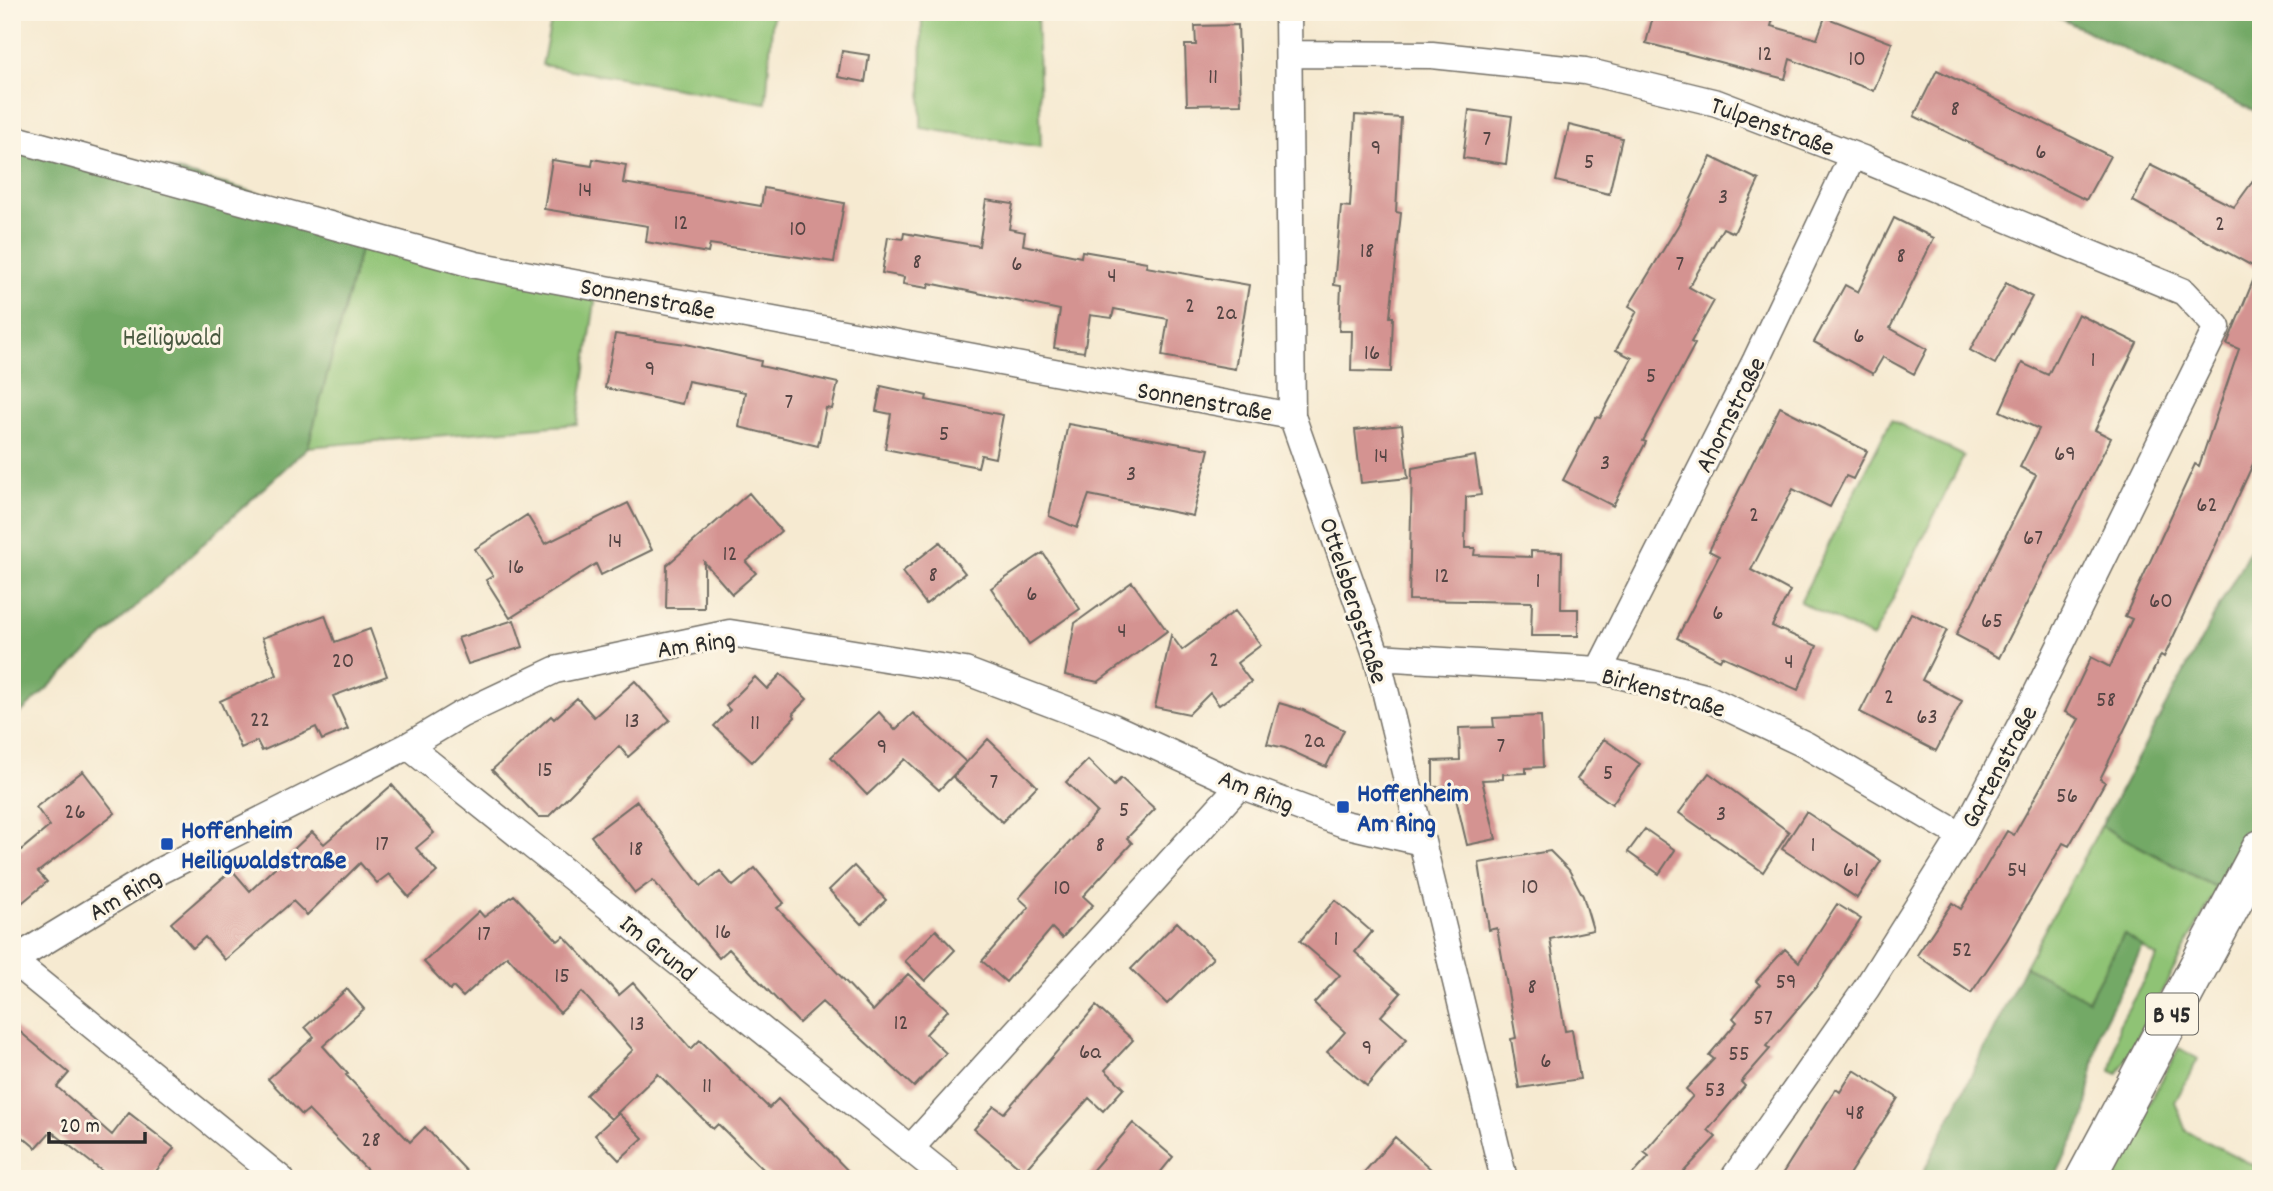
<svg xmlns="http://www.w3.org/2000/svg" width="2273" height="1191" viewBox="0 0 2273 1191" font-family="Dekko,sans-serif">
  <rect width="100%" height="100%" fill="#fcf5e5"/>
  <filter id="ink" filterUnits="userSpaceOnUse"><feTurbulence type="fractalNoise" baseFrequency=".0143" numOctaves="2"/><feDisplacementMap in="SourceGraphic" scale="14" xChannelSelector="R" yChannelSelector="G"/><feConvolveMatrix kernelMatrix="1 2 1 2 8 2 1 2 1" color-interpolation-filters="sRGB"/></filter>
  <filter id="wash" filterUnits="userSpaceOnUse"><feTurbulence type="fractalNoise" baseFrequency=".00686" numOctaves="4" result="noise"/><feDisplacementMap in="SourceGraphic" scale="28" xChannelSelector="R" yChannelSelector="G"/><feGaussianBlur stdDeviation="1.57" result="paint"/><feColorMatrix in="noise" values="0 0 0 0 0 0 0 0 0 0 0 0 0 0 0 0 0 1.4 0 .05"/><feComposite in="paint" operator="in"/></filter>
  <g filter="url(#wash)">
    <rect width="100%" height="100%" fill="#f6ead1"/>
    <path fill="#8fc374" stroke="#5d7750" stroke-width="2" d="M553,12H773L766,103L542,65Z
      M922,12H1037L1041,147L921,128Z
      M367,223L596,295L577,424L308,447Z
      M1891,420L1964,456L1873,638L1800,602Z
      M2101,826L2217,888L2118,1074L2111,1071L2119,1025L2157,957L2124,934L2088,1001L2025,966Z
      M2179,1048L2198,1059L2175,1102L2186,1131L2259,1168L2253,1179H2108Z"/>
    <path fill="#73a966" stroke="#4f6a48" stroke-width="2" d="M2047,12H2261V114Z
      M12,126L367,223L308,447L12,721Z
      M2261,529V808L2217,888L2101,826Z
      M2124,934L2143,947L2099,1032L2085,1117L2054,1179H1920L2025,966L2088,1000Z"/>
    <g id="blocks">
      <path fill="#d49391" d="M1654,12H1775L1771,26L1817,39L1825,17L1892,43L1874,91L1790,59L1785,79L1646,43Z
        M1238,25L1241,104L1187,105L1185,45H1196L1195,26Z
        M842,51L869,55L865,82L838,77Z
        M1937,70L2110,156L2086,200L1914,116Z
        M1469,110L1512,116L1506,164L1463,158Z
        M1355,115L1401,118L1396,212L1401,213L1390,317H1393L1391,372L1351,371L1352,331H1339L1341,286L1334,285L1341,206L1350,207Z
        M1569,125L1622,138L1609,194L1556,181Z
        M1711,157L1759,180L1734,233L1723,228L1689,287L1714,301L1691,342L1695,344L1643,441L1646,442L1613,506L1563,480L1596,417L1600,418L1632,358L1616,350L1637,311L1629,306L1679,224Z
        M593,159L626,165L623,183L761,206L764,188L844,203L834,262L710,244L708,253L646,242L648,226L544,209L552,160L592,166Z
        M2150,165L2234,207L2261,170V464L2254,462L2164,657L2161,655L2100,779L2105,782L2069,846L2063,843L2007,940L1971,993L1917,955L1952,903L1961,909L2007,831L2014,835L2079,719L2065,712L2091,657L2110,667L2132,619L2125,616L2195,464L2199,466L2239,349L2227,344L2258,269L2133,201Z
        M986,200L1013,204L1009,229L1025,232L1023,245L1081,257L1082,251L1147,262L1146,267L1249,285L1235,369L1162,356L1168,319L1114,309L1112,318L1090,315L1084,352L1054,348L1060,310L929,283L928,288L903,284L904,277L882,273L888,237L903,239L904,233L979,246Z
        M1894,218L1934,238L1890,328L1927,349L1914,374L1883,357L1873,374L1814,342L1845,285L1858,292Z
        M2006,283L2032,297L1995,364L1970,350Z
        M2078,314L2137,343L2095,430L2111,438L1999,658L1956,635L2036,475L2020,467L2039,429L2000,411L2022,363L2048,375Z
        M615,334L686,344L761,361L760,366L838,383L832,409L826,408L818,446L739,427L745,392L688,381L682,404L605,388Z
        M881,386L927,396L926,400L1003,415L995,458L981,455L978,467L885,449L891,414L876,411Z
        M1780,407L1867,451L1853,479L1846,476L1830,507L1793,489L1751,570L1790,591L1772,626L1817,646L1798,690L1722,656L1720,660L1677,638L1719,556L1709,551Z
        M1068,424L1209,449L1193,516L1089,495L1077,528L1049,516Z
        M1402,425L1408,478L1361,483L1355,430Z
        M1475,456L1481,495L1466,497L1465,548H1475L1474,555L1531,557V551L1562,552L1561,609H1578V636H1531L1532,602L1409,600L1412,468Z
        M749,493L781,531L746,562L756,573L732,594L704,562V608H666L667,565Z
        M628,503L652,550L601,575L596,564L510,618L486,580L493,576L475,549L527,515L545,544Z
        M940,542L965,573L926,604L902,572Z
        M1043,553L1080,609L1029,644L991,588Z
        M1132,582L1167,631L1098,682L1065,675L1075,623Z
        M1235,611L1261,645L1237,663L1251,682L1219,705L1210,693L1189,714L1155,707L1171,635L1182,650Z
        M1911,613L1947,630L1922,680L1962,701L1936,751L1860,712Z
        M325,615L335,642L370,629L387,676L333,696L348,729L322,740L316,727L262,751L257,741L241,748L220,701L277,675L262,638Z
        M514,620L523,647L468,664L458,638Z
        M781,674L807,699L793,713L795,717L752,762L714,726L730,710L726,706L755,677L767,689Z
        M635,681L670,720L628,757L619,746L548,817H538L492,770L551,716L554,719L577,698L594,717Z
        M1279,703L1303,710L1344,730L1326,767L1285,748L1267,744Z
        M879,712L895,730L913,713L966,762L939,790L905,759L867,795L831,757Z
        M1541,716L1543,767L1526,768V773L1503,774V779L1482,780L1496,839L1467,845L1453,786L1433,787V761L1460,760L1459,728L1494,727L1493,718Z
        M988,739L1037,786L1002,822L953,777Z
        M1604,739L1640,764L1612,804L1577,779Z
        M1088,760L1114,786L1121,778L1155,809L1127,838L1132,843L1083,896L1093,905L1062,938L1052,928L1006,982L982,961L1029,907L1019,898L1097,812L1066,782Z
        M83,771L115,813L38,872L47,882L12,911V840L21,850L50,826L36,807Z
        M1709,773L1789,832L1763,872L1679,813Z
        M392,785L434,833L416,848L437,872L409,897L389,874L377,883L360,863L307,915L293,901L225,960L205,937L193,948L171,923L232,870L250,891L312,832L324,844Z
        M637,801L701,886L720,871L733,886L755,868L784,903L777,908L873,1011L908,974L948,1010L926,1034L946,1053L914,1087L822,1002L799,1023L729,949L719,958L653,880L635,893L591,836Z
        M1806,812L1881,861L1857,898L1782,849Z
        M1645,829L1675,850L1659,874L1628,852Z
        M1550,851L1569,870L1583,896L1593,930L1550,939L1565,1031L1572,1030L1580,1079L1519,1088L1511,1039L1516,1038L1497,928L1489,930L1479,863Z
        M854,866L886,900L861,924L829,890Z
        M514,895L558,941L564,936L619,995L633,983L691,1049L700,1040L769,1108L778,1099L856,1179H773L718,1124L713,1129L658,1074L611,1119L586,1095L633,1050L582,992L560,1013L507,956L463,997L453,987L450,990L424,962L479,911L484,917Z
        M1335,900L1372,932L1355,952L1401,993L1381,1016L1407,1039L1367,1086L1327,1052L1345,1032L1314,1003L1340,975L1300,941Z
        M1837,904L1861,919L1816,987L1766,1046L1770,1049L1741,1082L1745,1086L1708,1130L1716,1137L1677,1179H1628L1649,1156L1644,1152L1693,1096L1686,1089L1714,1059L1709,1055L1737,1022L1733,1018L1760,985L1756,981L1785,949L1799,962Z
        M1177,922L1213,958L1167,1004L1131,969Z
        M936,930L955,950L925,981L905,961Z
        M347,989L364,1009L323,1046L348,1074L346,1075L410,1142L425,1127L474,1179H376L308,1110L302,1115L268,1079L314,1037L305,1027Z
        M1096,1006L1133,1040L1105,1070L1124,1088L1103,1111L1089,1098L1024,1171L974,1129L994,1106L1004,1113Z
        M12,1025L69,1073L57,1087L112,1135L129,1113L174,1148L150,1179H112L51,1131L36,1148L12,1128Z
        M1854,1070L1898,1098L1846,1179H1779L1836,1089L1840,1092Z
        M618,1113L643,1138L619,1160L595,1135Z
        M1133,1123L1173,1157L1155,1179H1085Z
        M1395,1137L1442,1179H1358Z"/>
    </g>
  </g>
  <g filter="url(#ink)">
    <use href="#blocks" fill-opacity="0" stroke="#726e65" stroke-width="2"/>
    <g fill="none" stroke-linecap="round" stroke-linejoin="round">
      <defs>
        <path id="street" d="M1288,12L1292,416L1377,657L1504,1179
          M1290,54L1432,55L1585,71L1717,103L1863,159L2184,292L2217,327L2030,707L1962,836L1866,989L1733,1179
          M12,138L476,265L1292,416
          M1377,657L1599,670L1705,697L1806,745L1962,836
          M1599,670L1756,360L1853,155
          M408,746L948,1179
          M12,961L158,872L408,746L460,715L555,670L730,633L965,671L1113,727L1240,785L1344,824L1422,842
          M13,961L281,1179
          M910,1149L1240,785"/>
        <path id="primary" d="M2085,1179L2261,849"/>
      </defs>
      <use href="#street" stroke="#726e65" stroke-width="29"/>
      <use href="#primary" stroke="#726e65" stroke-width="41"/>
      <use href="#street" stroke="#fff" stroke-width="26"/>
      <use href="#primary" stroke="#fff" stroke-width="38"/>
    </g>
  </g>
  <g fill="#1a4fb4" stroke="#fcf5e5" stroke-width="2.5">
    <rect x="1336" y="800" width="14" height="14" rx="3.5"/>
    <rect x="160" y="837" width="14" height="14" rx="3.5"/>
  </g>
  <g text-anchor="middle" stroke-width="6" stroke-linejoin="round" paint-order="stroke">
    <g font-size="23" fill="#554544">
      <text x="1765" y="60">12</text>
      <text x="1857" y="65">10</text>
      <text x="1213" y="83">11</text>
      <text x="1955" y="115">8</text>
      <text x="1487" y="145">7</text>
      <text x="1376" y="154">9</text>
      <text x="2041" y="158">6</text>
      <text x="1589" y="168">5</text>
      <text x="585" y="196">14</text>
      <text x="1723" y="203">3</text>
      <text x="681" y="229">12</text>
      <text x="2220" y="230">2</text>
      <text x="798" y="235">10</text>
      <text x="1367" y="257">18</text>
      <text x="1901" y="262">8</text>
      <text x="917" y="268">8</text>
      <text x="1017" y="270">6</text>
      <text x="1680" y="270">7</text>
      <text x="1112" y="282">4</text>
      <text x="1190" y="312">2</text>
      <text x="1226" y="319">2a</text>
      <text x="1859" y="342">6</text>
      <text x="1372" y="359">16</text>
      <text x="2093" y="366">1</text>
      <text x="650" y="375">9</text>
      <text x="1651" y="382">5</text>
      <text x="789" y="408">7</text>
      <text x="944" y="440">5</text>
      <text x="2065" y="460">69</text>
      <text x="1381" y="462">14</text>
      <text x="1605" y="469">3</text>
      <text x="1131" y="480">3</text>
      <text x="2207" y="511">62</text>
      <text x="1754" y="521">2</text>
      <text x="2033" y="544">67</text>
      <text x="615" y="547">14</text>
      <text x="730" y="560">12</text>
      <text x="516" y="573">16</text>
      <text x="933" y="581">8</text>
      <text x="1442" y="582">12</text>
      <text x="1538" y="587">1</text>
      <text x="1032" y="600">6</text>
      <text x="2161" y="607">60</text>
      <text x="1718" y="619">6</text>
      <text x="1992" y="627">65</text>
      <text x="1122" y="637">4</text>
      <text x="1214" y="666">2</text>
      <text x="343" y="667">20</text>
      <text x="1789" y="668">4</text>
      <text x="1889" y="703">2</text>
      <text x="2106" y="706">58</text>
      <text x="1927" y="723">63</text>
      <text x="260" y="726">22</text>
      <text x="632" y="727">13</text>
      <text x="755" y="729">11</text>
      <text x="1314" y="747">2a</text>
      <text x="1501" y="752">7</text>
      <text x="882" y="753">9</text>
      <text x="545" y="776">15</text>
      <text x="1608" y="779">5</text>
      <text x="994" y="788">7</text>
      <text x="2067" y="802">56</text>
      <text x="1124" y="816">5</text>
      <text x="75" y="818">26</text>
      <text x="1721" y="820">3</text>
      <text x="382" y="850">17</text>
      <text x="1100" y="851">8</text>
      <text x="1813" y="851">1</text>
      <text x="636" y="855">18</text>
      <text x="1851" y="876">61</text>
      <text x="2017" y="876">54</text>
      <text x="1530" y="893">10</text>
      <text x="1062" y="894">10</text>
      <text x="723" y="938">16</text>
      <text x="484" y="940">17</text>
      <text x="1336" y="945">1</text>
      <text x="1962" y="956">52</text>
      <text x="562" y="982">15</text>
      <text x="1786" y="988">59</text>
      <text x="1532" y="993">8</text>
      <text x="1763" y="1024">57</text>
      <text x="901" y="1029">12</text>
      <text x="637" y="1030">13</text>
      <text x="1367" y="1054">9</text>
      <text x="1090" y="1058">6a</text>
      <text x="1739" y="1060">55</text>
      <text x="1546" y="1067">6</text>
      <text x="707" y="1092">11</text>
      <text x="1715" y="1096">53</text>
      <text x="1855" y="1119">48</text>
      <text x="371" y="1146">28</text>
    </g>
    <rect fill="#fcf5e5" stroke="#6a6863" stroke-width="2" x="2146" y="993.5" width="52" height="41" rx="5"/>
    <g font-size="24" font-weight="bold" fill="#2b2b2b">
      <text x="2172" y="1022">B 45</text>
    </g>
    <g font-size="26" fill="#2b2b2b" stroke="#fcf5e5">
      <text transform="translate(1773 125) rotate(20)" y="9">Tulpenstraße</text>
      <text transform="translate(648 297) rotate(11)" y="9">Sonnenstraße</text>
      <text transform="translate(1205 400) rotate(10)" y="9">Sonnenstraße</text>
      <text transform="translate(1729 414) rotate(-63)" y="9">Ahornstraße</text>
      <text transform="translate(1355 600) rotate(72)" y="9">Ottelsbergstraße</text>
      <text transform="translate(696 643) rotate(-8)" y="9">Am Ring</text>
      <text transform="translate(1664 691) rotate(16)" y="9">Birkenstraße</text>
      <text transform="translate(1998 766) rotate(-62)" y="9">Gartenstraße</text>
      <text transform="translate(1257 790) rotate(22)" y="9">Am Ring</text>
      <text transform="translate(124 893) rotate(-31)" y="9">Am Ring</text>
      <text transform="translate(659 947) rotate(39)" y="9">Im Grund</text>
    </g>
    <g font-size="26" fill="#495941" stroke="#fcf5e5">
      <text x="172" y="345">Heiligwald</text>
    </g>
    <g font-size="26" font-weight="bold" fill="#164399" stroke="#fcf5e5" text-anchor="start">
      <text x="1357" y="801">Hoffenheim<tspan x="1357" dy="30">Am Ring</tspan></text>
      <text x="181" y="838">Hoffenheim<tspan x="181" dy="30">Heiligwaldstraße</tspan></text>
    </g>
  </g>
  <rect width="2273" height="1191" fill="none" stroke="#fcf5e5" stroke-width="42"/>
  <path d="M49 1132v10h96v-10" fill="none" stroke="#2b2b2b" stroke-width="3.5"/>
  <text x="60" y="1132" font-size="21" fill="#2b2b2b" stroke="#fcf5e5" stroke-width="5" paint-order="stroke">20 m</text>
</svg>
